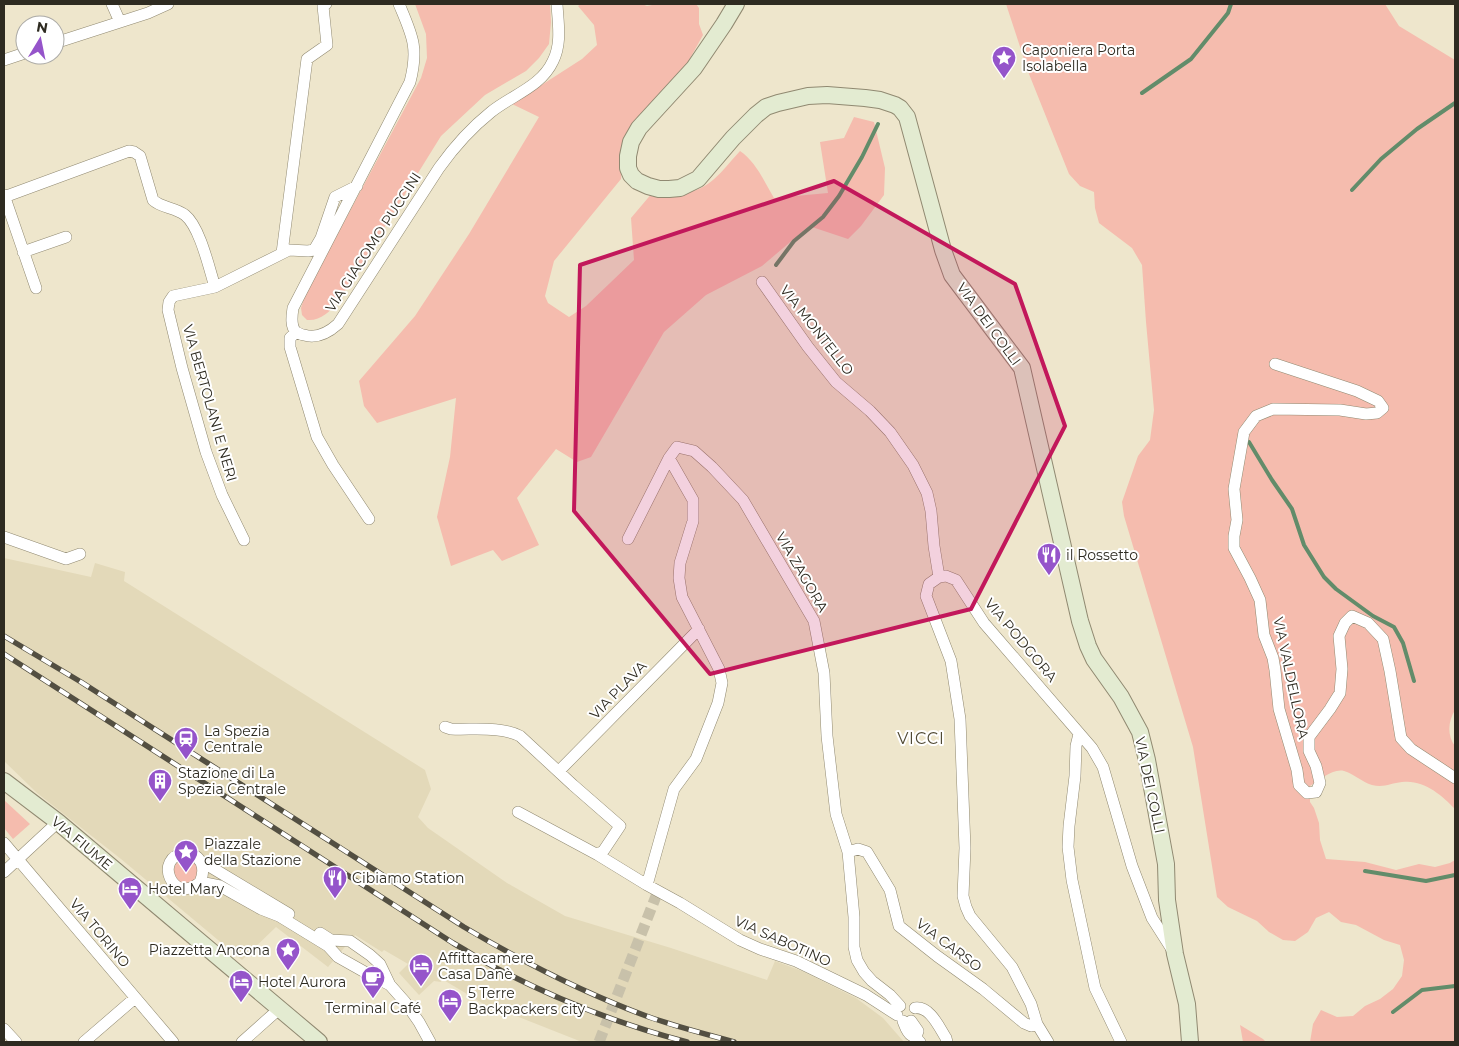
<svg xmlns="http://www.w3.org/2000/svg" width="1459" height="1046" viewBox="0 0 1459 1046" font-family="Montserrat,sans-serif">
  <rect width="100%" height="100%" fill="#eee6cc"/>
  <path fill="#e3d9b9" d="M4,558L91,577L95,563L125,572L124,581L425,770L431,789L418,817L428,828L507,883L565,916L671,948L767,980L775,961L802,971L856,998L883,1018L904,1042H582L501,1010L489,1004L487,1006L442,979L441,982L434,981L419,995L399,973L408,964L384,950L382,952L355,935L328,967L276,927L242,960L121,859L37,793L4,761Z"/>
  <path fill="#f5bcae" d="M415,4H550L551,22L549,44L539,58L526,71L485,95L441,136L338,302C329,312 321,321 307,320L302,315L301,308L305,295L421,78L427,58L426,34Z
    M581,4H642L647,6L657,4H696L699,8V24L703,35L688,62L653,103L622,162L621,179L554,261L545,296L548,303L569,317L586,306L634,260L631,218L653,192C664,192 677,193 688,192C711,189 726,166 740,151C756,162 764,181 774,198L828,193L820,142L844,138L854,117L874,122L885,168L884,195L861,226L848,239L809,226L762,266L706,295L664,332L591,457L577,462L556,449L517,498L539,545L502,561L493,550L451,566L437,517L450,457L456,398L377,423L364,406L359,381L415,316L469,234L539,117L512,104L582,59L597,45L594,25L578,6Z
    M1006,4H1385L1399,26L1455,60V710C1448,721 1447,736 1455,746V809C1442,795 1423,779 1402,782C1391,783 1384,788 1372,785C1362,782 1354,774 1344,771C1333,768 1318,781 1310,786V802L1314,808L1319,823L1320,840L1326,859L1365,862L1396,870L1419,864L1435,867L1450,863L1455,860V1042H1310L1313,1024L1321,1010L1337,1017L1353,1016L1365,1006L1380,999L1393,989L1402,976L1404,960L1400,945L1384,940L1356,925L1341,922L1329,912L1316,918L1308,932L1295,941L1283,940L1269,932L1257,921L1228,907L1217,897L1193,747L1124,516L1122,502L1138,456L1150,440L1154,410L1146,322L1142,265L1132,248L1099,223L1095,208L1094,192L1080,186L1069,174L1029,74Z
    M4,800L30,824L13,839L4,828Z
    M174 871a12 12 0 1 1 24 0a12 12 0 1 1-24 0Z
    M1240,1025L1263,1039L1266,1042H1243Z"/>
  <g fill="none" stroke-linecap="round" stroke-linejoin="round">
    <path stroke="#628c6a" stroke-width="4" d="M1142,93L1191,59L1228,13L1231,4
      M1352,190L1381,159L1417,129L1455,103
      M776,265L794,241L823,217L839,196L862,157L878,124
      M1249,442L1272,480L1292,509L1304,545L1324,577L1336,589L1373,616L1394,627L1403,643L1414,681
      M1365,871L1426,881L1455,875
      M1393,1012L1422,990L1455,986"/>
    <path stroke="#c8c1aa" stroke-width="11" stroke-dasharray="11 5.5" stroke-linecap="butt" d="M599,1042L658,891"/>
    <defs>
      <path id="street" d="M112,4L120,22
        M399,4C412,35 419,47 410,82L293,308C292,315 290,326 296,332C298,333 302,335 304,335C317,339 328,333 338,324L439,168C454,147 471,128 491,112C512,95 541,87 553,61C562,43 558,23 557,4
        M55,43L148,13L168,4
        M4,60L25,53
        M4,195L36,288
        M4,197L129,151L134,152L140,156L153,200C161,208 175,207 185,215C200,227 209,268 215,287
        M23,252L66,237
        M282,253L307,59L327,45L323,6L326,4
        M762,282L808,347L836,382L870,411L890,432L913,465L927,493L931,511L934,546L939,577
        M296,332L290,338V347L317,437L333,465L369,519
        M1275,364L1357,391L1378,401L1383,408L1377,413L1366,414L1340,410L1273,409L1256,416L1244,432L1234,489L1237,520L1234,536V548L1250,578L1260,600L1264,635L1273,658L1275,670L1279,709L1297,770L1299,785L1307,793L1316,792L1320,783L1316,766L1309,751V737L1330,709L1340,693L1342,669L1339,636L1345,623L1352,616L1368,623L1383,639L1390,671L1401,738L1411,749L1455,778
        M669,458L693,500V521L680,563L679,578L682,597L719,669L722,683L718,703L696,759L674,789L647,885L680,903L740,940L760,949L796,961L866,995L897,1015
        M4,537L66,559L80,554
        M628,539L669,458L677,447L694,451L712,467L743,500L814,621L824,673L827,736L836,814L848,852
        M244,540L222,495L206,452L182,368L168,310L169,302L173,296L215,287L289,250L308,251L314,250L321,238L335,197L357,186
        M445,727L451,729C473,730 500,726 520,736L573,785L620,826L604,850L598,855
        M1079,734L1076,746L1075,776L1069,826L1068,847L1072,880L1095,988L1121,1042
        M559,771L699,629
        M518,812L598,855L647,885
        M4,843L173,1042
        M199,860L289,914
        M4,872L58,822
        M200,882C206,869 202,853 185,854C153,855 172,907 200,882L220,886L261,909L279,916L328,946L338,957L370,975L390,985
        M320,933L331,940L350,941L370,955L380,964L390,985L405,1002L419,1022L430,1042
        M900,1006L890,995L872,981L864,972L857,960L854,947V917L848,852L858,849L867,852L890,890L899,926L937,956L983,989L1024,1023L1031,1026L1037,1024L1031,1004L1012,967L970,916L966,907L963,896L965,848L960,719L951,661L926,596L929,584L939,577L946,576L956,580L984,623L1092,748L1103,767L1132,866L1152,918L1173,951
        M915,1008C930,1006 939,1027 946,1038L947,1042
        M903,1021C905,1026 907,1033 911,1035C916,1038 917,1038 920,1042
        M911,1021L918,1031L916,1037
        M1037,1024L1048,1042
        M4,1029L16,1042
        M84,1042L135,998
        M242,1042L279,1009"/>
      <path id="secondary" d="M736,4L724,24L694,68L639,128L631,142L628,156V168L631,175L637,181L648,186L659,189H669L680,188L698,179L733,138L756,115L766,107L778,103L808,96L827,95L865,98L880,100L895,105L900,108L907,117L943,250L952,275L1022,368L1080,621L1088,646L1094,659L1121,697L1140,732L1147,760L1166,864L1167,900L1175,954L1187,1004L1190,1042
        M4,781L58,822L319,1042"/>
    </defs>
    <use href="#street" stroke="#908971" stroke-width="12"/>
    <use href="#secondary" stroke="#908971" stroke-width="18"/>
    <use href="#street" stroke="#fff" stroke-width="11"/>
    <use href="#secondary" stroke="#e3ebd1" stroke-width="16"/>
    <defs>
      <path id="rail" d="M4,636L81,682L464,927C523,962 584,993 649,1017C677,1027 706,1034 734,1042
        M4,654L453,943C469,952 484,962 500,970C560,1001 622,1025 687,1042"/>
    </defs>
    <use href="#rail" stroke="#534f42" stroke-width="5.5"/>
    <use href="#rail" stroke="#fff" stroke-width="4" stroke-dasharray="11" stroke-linecap="butt"/>
  </g>
  <path fill="#c2185b" fill-opacity="0.2" stroke="#c2185b" stroke-width="4" stroke-linejoin="round" d="M834,181L1015,284L1065,426L971,609L710,674L574,511L580,265Z"/>
  <defs>
    <symbol id="sight-pin" viewBox="-11 -11 22 30"><path d="M0 17L-7.5 6A9.5 9.5 0 1 1 7.5 6Z" fill="#9554ca" stroke="#fff"/><path d="M0-6L1.8-2.2L6-1.7L2.9 1.2L3.7 5.4L0 3.3L-3.7 5.4L-2.9 1.2L-6-1.7L-1.8-2.2Z" fill="#fff"/></symbol>
    <symbol id="restaurant-pin" viewBox="-11 -11 22 30"><path d="M0 17L-7.5 6A9.5 9.5 0 1 1 7.5 6Z" fill="#9554ca" stroke="#fff"/><path d="M-5-6h1v4h1v-4h1v4h1v-4h1v5L-1.5 .5V6h-2V.5L-5-1ZM5-6V6H3V1.5H1.5Q1.5-4 5-6Z" fill="#fff"/></symbol>
    <symbol id="station-pin" viewBox="-11 -11 22 30"><path d="M0 17L-7.5 6A9.5 9.5 0 1 1 7.5 6Z" fill="#9554ca" stroke="#fff"/><path d="M-3-6H3Q5-6 5-4V2Q5 4 3 4L4.5 6H3L1.5 4h-3L-3 6H-4.5L-3 4Q-5 4-5 2V-4Q-5-6-3-6ZM-3.5-4v3h7v-3ZM-3.5 1v1.5H-2V1ZM2 1v1.5H3.5V1Z" fill="#fff"/></symbol>
    <symbol id="building-pin" viewBox="-11 -11 22 30"><path d="M0 17L-7.5 6A9.5 9.5 0 1 1 7.5 6Z" fill="#9554ca" stroke="#fff"/><path d="M-4-6H4V6H1V3H-1V6H-4ZM-2.5-4.3h1.7v1.8h-1.7ZM.8-4.3h1.7v1.8H.8ZM-2.5-1h1.7V.8h-1.7ZM.8-1h1.7V.8H.8Z" fill="#fff"/></symbol>
    <symbol id="hotel-pin" viewBox="-11 -11 22 30"><path d="M0 17L-7.5 6A9.5 9.5 0 1 1 7.5 6Z" fill="#9554ca" stroke="#fff"/><path d="M-6-4.5h1.5V1H6V5H4.5V3h-9V5H-6ZM-4 0a1.8 1.8 0 1 1 3.6 0ZM.5 0V-2.5h3Q6-2.5 6 0Z" fill="#fff"/></symbol>
    <symbol id="cafe-pin" viewBox="-11 -11 22 30"><path d="M0 17L-7.5 6A9.5 9.5 0 1 1 7.5 6Z" fill="#9554ca" stroke="#fff"/><path d="M-5.5-4.5H6V0H3Q3 3.5 0 3.5H-2.5Q-5.5 3.5-5.5 0ZM3-3.2v2h1.7v-2ZM-6 4.5H4V6H-6Z" fill="#fff"/></symbol>
  </defs>
  <g fill-rule="evenodd">
    <use href="#sight-pin" x="990" y="44" width="28" height="38"/>
    <use href="#restaurant-pin" x="1035" y="541" width="28" height="38"/>
    <use href="#station-pin" x="172" y="725" width="28" height="38"/>
    <use href="#building-pin" x="146" y="767" width="28" height="38"/>
    <use href="#sight-pin" x="172" y="838" width="28" height="38"/>
    <use href="#restaurant-pin" x="321" y="864" width="28" height="38"/>
    <use href="#hotel-pin" x="116" y="875" width="28" height="38"/>
    <use href="#sight-pin" x="274" y="936" width="28" height="38"/>
    <use href="#hotel-pin" x="407" y="952" width="28" height="38"/>
    <use href="#cafe-pin" x="359" y="964" width="28" height="38"/>
    <use href="#hotel-pin" x="227" y="968" width="28" height="38"/>
    <use href="#hotel-pin" x="436" y="987" width="28" height="38"/>
  </g>
  <g text-anchor="middle" stroke-width="4" stroke-linejoin="round" paint-order="stroke">
    <g font-size="14" fill="#2e2b21" stroke="#fff" text-anchor="start">
      <text x="1022" y="55">Caponiera Porta<tspan x="1022" dy="16">Isolabella</tspan></text>
      <text x="1066" y="560">il Rossetto</text>
      <text x="204" y="736">La Spezia<tspan x="204" dy="16">Centrale</tspan></text>
      <text x="178" y="778">Stazione di La<tspan x="178" dy="16">Spezia Centrale</tspan></text>
      <text x="204" y="849">Piazzale<tspan x="204" dy="16">della Stazione</tspan></text>
      <text x="352" y="883">Cibiamo Station</text>
      <text x="148" y="894">Hotel Mary</text>
      <text x="270" y="955" text-anchor="end">Piazzetta Ancona</text>
      <text x="438" y="963">Affittacamere<tspan x="438" dy="16">Casa Danè</tspan></text>
      <text x="258" y="987">Hotel Aurora</text>
      <text x="468" y="998">5 Terre<tspan x="468" dy="16">Backpackers city</tspan></text>
      <text x="373" y="1013" text-anchor="middle">Terminal Café</text>
    </g>
    <g font-size="14" fill="#2e2b21" stroke="#fff">
      <text transform="translate(373 242) rotate(-57)" y="5">VIA GIACOMO PUCCINI</text>
      <text transform="translate(989 324) rotate(54)" y="5">VIA DEI COLLI</text>
      <text transform="translate(817 330) rotate(52)" y="5">VIA MONTELLO</text>
      <text transform="translate(210 403) rotate(74)" y="5">VIA BERTOLANI E NERI</text>
      <text transform="translate(802 572) rotate(60)" y="5">VIA ZAGORA</text>
      <text transform="translate(1021 640) rotate(50)" y="5">VIA PODGORA</text>
      <text transform="translate(1291 678) rotate(78)" y="5">VIA VALDELLORA</text>
      <text transform="translate(618 690) rotate(-46)" y="5">VIA PLAVA</text>
      <text transform="translate(1150 785) rotate(78)" y="5">VIA DEI COLLI</text>
      <text transform="translate(82 843) rotate(40)" y="5">VIA FIUME</text>
      <text transform="translate(100 933) rotate(50)" y="5">VIA TORINO</text>
      <text transform="translate(783 941) rotate(24)" y="5">VIA SABOTINO</text>
      <text transform="translate(949 945) rotate(37)" y="5">VIA CARSO</text>
    </g>
    <g font-size="16" letter-spacing="1" fill="#514a34" stroke="#fff">
      <text x="921" y="744">VICCI</text>
    </g>
  </g>
  <rect width="1459" height="1046" fill="none" stroke="#2e2b21" stroke-width="10"/>
  <g transform="translate(40 40) rotate(10)"><circle r="24" fill="#ffffff" stroke="#abaaa6"/>
  <path d="M0-4L9 19L0 12L-9 19Z" fill="#9554ca"/>
  <text y="-8" font-size="14" font-weight="bold" text-anchor="middle" fill="#2e2b21">N</text>
  </g>
</svg>
